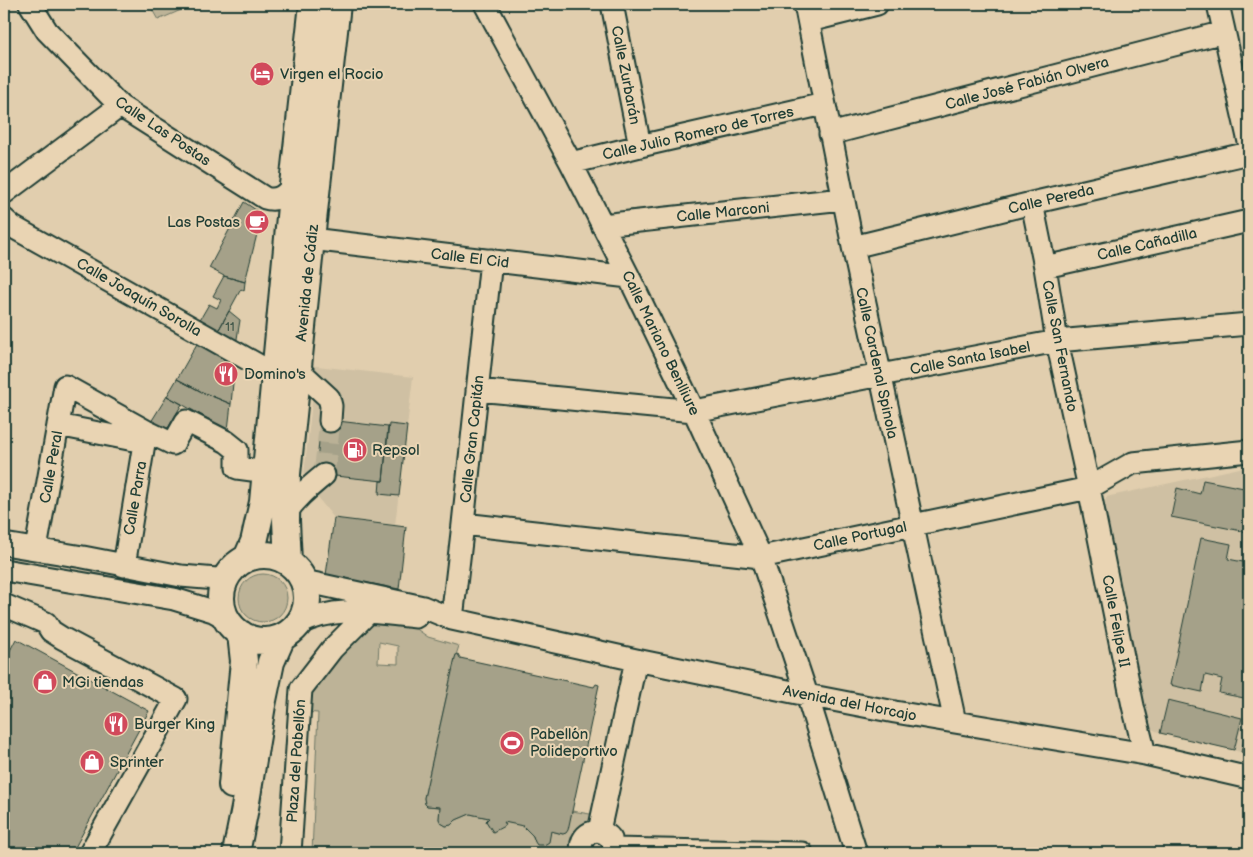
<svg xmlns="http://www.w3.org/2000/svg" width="1253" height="857" viewBox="0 0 1253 857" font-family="'Balsamiq Sans',sans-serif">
  <rect width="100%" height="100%" fill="#e1ceae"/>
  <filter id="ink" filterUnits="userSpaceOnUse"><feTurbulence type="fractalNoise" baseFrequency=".02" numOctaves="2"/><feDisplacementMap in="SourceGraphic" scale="10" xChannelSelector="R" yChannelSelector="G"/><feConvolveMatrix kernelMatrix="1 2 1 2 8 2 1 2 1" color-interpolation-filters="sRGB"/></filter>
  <g filter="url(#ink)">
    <path fill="#cfc0a3" d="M308,365L413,377L395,525L334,518L318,498L304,474L314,384Z
      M1249,466V754L1160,733L1152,729L1148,722L1107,527L1105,505L1106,497Z"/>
    <path fill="#bdb397" stroke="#6e7866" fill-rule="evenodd" d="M149,4H195L158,20Z
      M239 598a24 24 0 1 1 48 0a24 24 0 1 1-48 0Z
      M379,620L411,625L428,637L459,646L455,658L424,798L425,804L427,806L440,807L439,819L441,823L446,826L451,825L456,820L470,814L489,818L486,821L493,832L504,822C510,823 518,823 523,827C526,828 530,833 532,835C536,842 535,847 546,844L551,831L563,834L572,811L596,815L576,853H312L318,713L303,712L307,691L359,634ZM379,642L398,646V664L378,663Z"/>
    <path fill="#a5a189" stroke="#1f3d34" d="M244,202L262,214L245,282L224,276L209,268Z
      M224,276L245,282L244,291L241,289L217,333L198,323L209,304L217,308L221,300L213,296Z
      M229,311L240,320L236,345L217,333Z
      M198,342L235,362L231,404L202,392L177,379Z
      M177,379L202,392L231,404L228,430L167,396Z
      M167,396L182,404L168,428L162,429L151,422Z
      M321,419L388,427L383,481L316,474Z
      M389,424L407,426L399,496L379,494L380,481H383Z
      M1203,480L1249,489V522L1247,532L1171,517L1177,488L1200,494Z
      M334,518L406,527L399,589L326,575Z
      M1201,538L1231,544L1228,559L1243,562L1246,547L1249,548V674L1244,698L1219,693L1222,679L1205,675L1202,692L1170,685Z
      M16,639L149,711L72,853H4V662Z
      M458,654L460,658L594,687L596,684L599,685L568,830L566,833L563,834L551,831L549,842L546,844L543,845H537L535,842L533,836L523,826L504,822L506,825L493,832L486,821L489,818L470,814L456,820L451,825L446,826L441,823L439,819L440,807L427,806L425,804L424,798L455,658L456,655Z
      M1168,700L1242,718L1234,750L1160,733Z
      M1249,720V754L1241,752Z"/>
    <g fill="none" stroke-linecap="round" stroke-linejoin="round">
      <path stroke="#bab196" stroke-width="21" stroke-dasharray="21 11" stroke-linecap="butt" d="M324,475L330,421"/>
      <defs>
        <path id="minor" d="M30,4L47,31L120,106L265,198C278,202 286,195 293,185
          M485,4L571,163L629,277L694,411L761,557L807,695L856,853
          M612,4L640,146
          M805,4L853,247L955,722
          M1218,4L1249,142
          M809,21L877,4
          M830,134L1224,32
          M571,163L640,146L824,104
          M4,193L120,106
          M1032,203L1045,267L1057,341L1089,488L1133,706L1145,754
          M4,219L13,227L274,374
          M602,225L843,199
          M311,239L629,277
          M853,247L1032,203L1249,153
          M1045,267L1249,221
          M299,363L301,370L304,375L329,398L331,406L330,421
          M477,390L694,411L1057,341L1249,324
          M58,425L144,442
          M286,513C297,497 310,487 324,475
          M463,524L761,557L1089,488L1133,463L1249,451
          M4,544L83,557L181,576L217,579L226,577
          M36,549L65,386L146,431L173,444L186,421L227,442L237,450V468L252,470
          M124,566L146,431
          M4,570L174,599L213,611L226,618
          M304,581L423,607L452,619L636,660L807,695L895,712L1145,754L1249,778
          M4,605L46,623L51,631L62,638L176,699L90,853
          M452,619L463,524L491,260
          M298,624C340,604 373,613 416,617
          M599,831L636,660
          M613,849L802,853
          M290,853L301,689L332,649L369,612
          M582,853C577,834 599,823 611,839"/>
        <path id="major" d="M221 598a43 43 0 1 1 86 0a43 43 0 1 1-86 0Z
          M247,558L254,542L263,502L293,185L313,4
          M288,562L286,521L287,474L311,239L337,4
          M232,785L244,661L241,634
          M236,853L245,808L262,705L271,662L282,637"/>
      </defs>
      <use href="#minor" stroke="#1f3d34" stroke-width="25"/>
      <use href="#major" stroke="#1f3d34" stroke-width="30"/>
      <use href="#minor" stroke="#e9d4b3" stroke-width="21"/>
      <use href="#major" stroke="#e9d4b3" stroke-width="26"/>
    </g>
  </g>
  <defs>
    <symbol id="hotel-disc" viewBox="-11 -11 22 22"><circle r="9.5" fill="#d1495b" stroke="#e9d4b3"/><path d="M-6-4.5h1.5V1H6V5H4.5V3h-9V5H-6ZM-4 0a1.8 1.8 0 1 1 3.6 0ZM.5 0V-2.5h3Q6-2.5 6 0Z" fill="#fff"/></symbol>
    <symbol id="cafe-disc" viewBox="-11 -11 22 22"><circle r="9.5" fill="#d1495b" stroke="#e9d4b3"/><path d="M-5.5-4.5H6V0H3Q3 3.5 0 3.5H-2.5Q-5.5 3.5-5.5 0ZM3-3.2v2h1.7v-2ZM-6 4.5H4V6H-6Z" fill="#fff"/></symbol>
    <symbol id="restaurant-disc" viewBox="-11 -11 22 22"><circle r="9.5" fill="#d1495b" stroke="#e9d4b3"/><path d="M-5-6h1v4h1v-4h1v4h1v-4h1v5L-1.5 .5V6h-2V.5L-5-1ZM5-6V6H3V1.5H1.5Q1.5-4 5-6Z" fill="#fff"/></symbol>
    <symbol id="fuel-disc" viewBox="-11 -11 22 22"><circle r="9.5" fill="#d1495b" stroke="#e9d4b3"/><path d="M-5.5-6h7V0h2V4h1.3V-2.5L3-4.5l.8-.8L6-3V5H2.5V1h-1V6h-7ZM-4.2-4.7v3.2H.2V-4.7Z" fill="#fff"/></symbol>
    <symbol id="shop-disc" viewBox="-11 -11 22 22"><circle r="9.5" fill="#d1495b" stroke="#e9d4b3"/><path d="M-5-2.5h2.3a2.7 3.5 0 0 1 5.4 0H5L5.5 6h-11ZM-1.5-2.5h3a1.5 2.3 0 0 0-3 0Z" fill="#fff"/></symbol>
    <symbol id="stadium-disc" viewBox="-11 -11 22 22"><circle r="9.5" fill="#d1495b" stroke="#e9d4b3"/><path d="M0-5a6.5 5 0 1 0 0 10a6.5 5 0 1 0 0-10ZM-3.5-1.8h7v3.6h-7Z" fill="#fff"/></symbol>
  </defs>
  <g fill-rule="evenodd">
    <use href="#hotel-disc" x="248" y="60" width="28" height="28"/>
    <use href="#cafe-disc" x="243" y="208" width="28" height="28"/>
    <use href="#restaurant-disc" x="212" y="360" width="28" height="28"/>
    <use href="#fuel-disc" x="341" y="436" width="28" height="28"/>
    <use href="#shop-disc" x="31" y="668" width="28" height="28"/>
    <use href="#restaurant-disc" x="102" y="710" width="28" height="28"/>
    <use href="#stadium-disc" x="498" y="729" width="28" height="28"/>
    <use href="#shop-disc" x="78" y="748" width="28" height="28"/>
  </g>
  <g text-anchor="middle" stroke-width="4" stroke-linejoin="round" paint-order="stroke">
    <g font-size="12" fill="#405649">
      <text x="230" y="331">11</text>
    </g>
    <g font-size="15" fill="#1f3d34" stroke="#e9d4b3" text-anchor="start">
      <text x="280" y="79">Virgen el Rocio</text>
      <text x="240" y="227" text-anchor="end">Las Postas</text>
      <text x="244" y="379">Domino's</text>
      <text x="372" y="455">Repsol</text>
      <text x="62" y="687">MGi tiendas</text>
      <text x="134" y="729">Burger King</text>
      <text x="530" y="739">Pabellón<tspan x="530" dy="17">Polideportivo</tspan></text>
      <text x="110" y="767">Sprinter</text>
    </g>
    <g font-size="15" fill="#1f3d34" stroke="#e9d4b3">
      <text transform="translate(626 75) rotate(79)" y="5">Calle Zurbarán</text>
      <text transform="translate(1027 83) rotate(-15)" y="5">Calle José Fabián Olvera</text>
      <text transform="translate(163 131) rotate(34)" y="5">Calle Las Postas</text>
      <text transform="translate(698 133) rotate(-13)" y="5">Calle Julio Romero de Torres</text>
      <text transform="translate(1051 199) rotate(-13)" y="5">Calle Pereda</text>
      <text transform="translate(723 212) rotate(-6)" y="5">Calle Marconi</text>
      <text transform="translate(1147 244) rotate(-13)" y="5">Calle Cañadilla</text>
      <text transform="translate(470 258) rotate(7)" y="5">Calle El Cid</text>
      <text transform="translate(307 283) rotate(-84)" y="5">Avenida de Cádiz</text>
      <text transform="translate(139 297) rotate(30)" y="5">Calle Joaquín Sorolla</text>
      <text transform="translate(661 343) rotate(64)" y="5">Calle Mariano Benlliure</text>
      <text transform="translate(1060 346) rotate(79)" y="5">Calle San Fernando</text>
      <text transform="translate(970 358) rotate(-11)" y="5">Calle Santa Isabel</text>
      <text transform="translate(877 363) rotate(78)" y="5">Calle Cardenal Spinola</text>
      <text transform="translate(472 439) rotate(-84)" y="5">Calle Gran Capitán</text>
      <text transform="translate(51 467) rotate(-80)" y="5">Calle Peral</text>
      <text transform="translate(135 498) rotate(-80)" y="5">Calle Parra</text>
      <text transform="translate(860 536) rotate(-12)" y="5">Calle Portugal</text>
      <text transform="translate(1116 621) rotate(79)" y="5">Calle Felipe II</text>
      <text transform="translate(850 703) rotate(11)" y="5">Avenida del Horcajo</text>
      <text transform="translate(296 761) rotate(-86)" y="5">Plaza del Pabellón</text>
    </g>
  </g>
  <rect width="1253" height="857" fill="none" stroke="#e9d4b3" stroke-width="20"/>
  <rect x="10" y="10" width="1233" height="837" fill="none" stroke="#1f3d34" stroke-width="2" filter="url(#ink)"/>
</svg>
